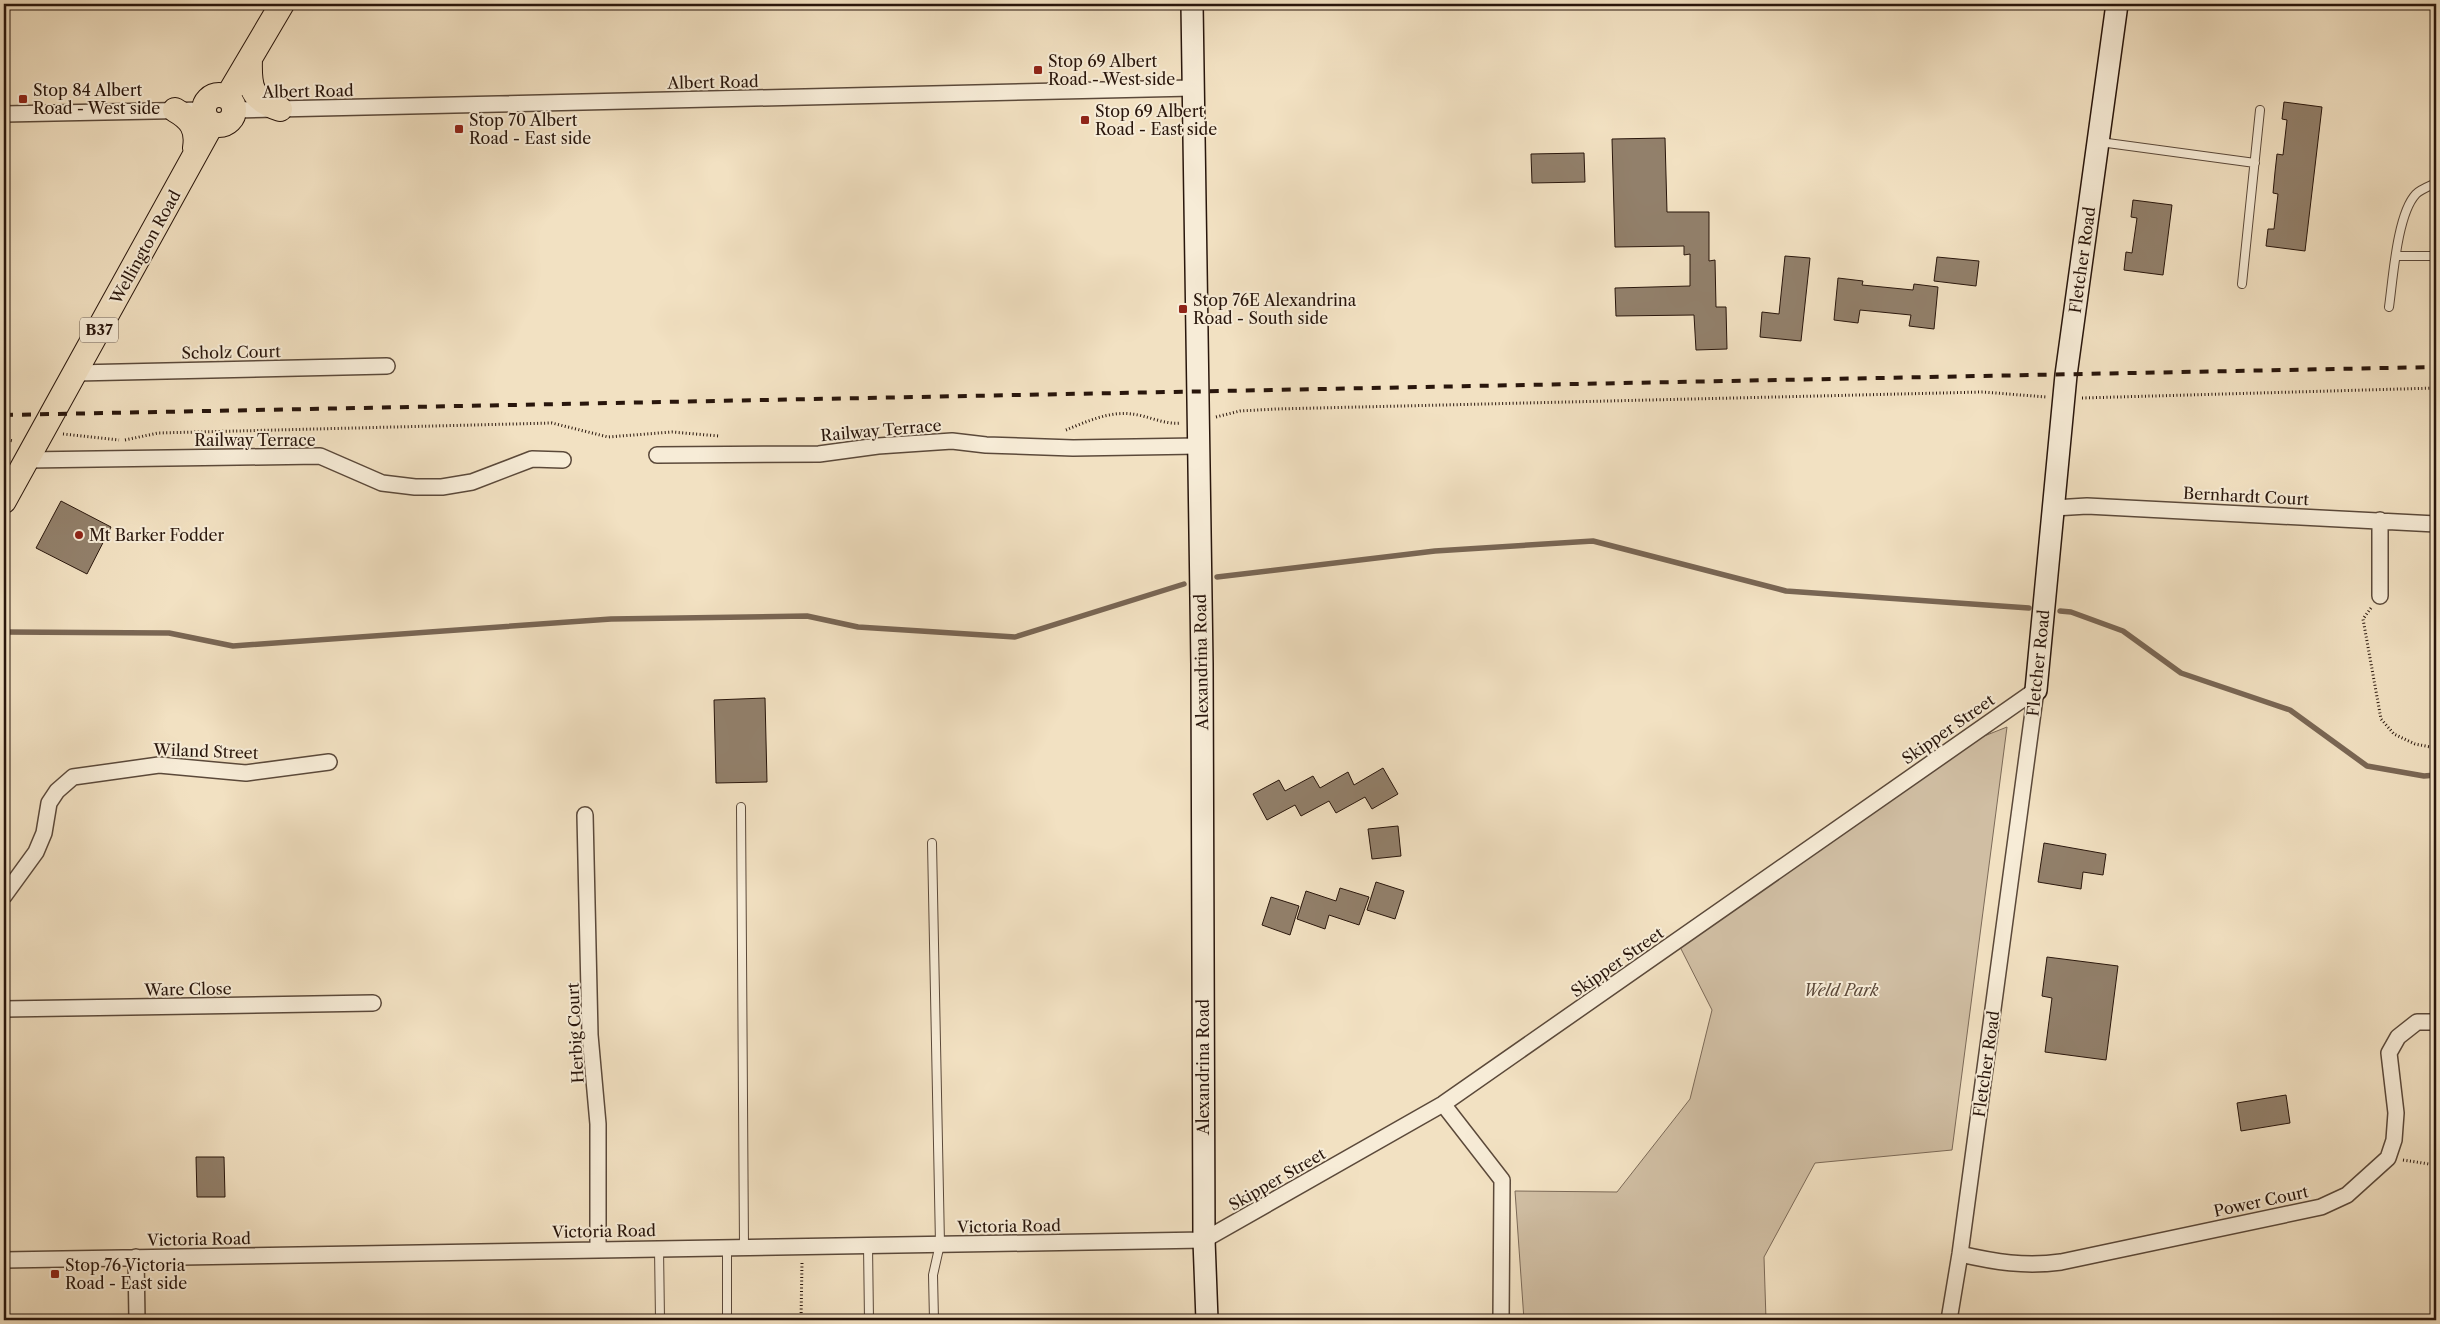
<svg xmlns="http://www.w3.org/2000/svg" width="2440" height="1324" viewBox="0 0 2440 1324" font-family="'Libre Caslon Text',serif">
  <rect width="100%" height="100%" fill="#f2e1c2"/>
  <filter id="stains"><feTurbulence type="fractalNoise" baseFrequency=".004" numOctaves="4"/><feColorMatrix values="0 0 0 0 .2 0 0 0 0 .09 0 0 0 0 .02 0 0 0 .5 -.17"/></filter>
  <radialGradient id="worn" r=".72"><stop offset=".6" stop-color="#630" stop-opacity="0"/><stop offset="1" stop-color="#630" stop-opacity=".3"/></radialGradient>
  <path fill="#d0bea3" stroke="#7c6a58" d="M2007,727L1952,1150L1815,1163L1764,1257L1766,1320H1524L1515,1191L1617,1192L1690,1099L1712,1010L1678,943L1964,744Z"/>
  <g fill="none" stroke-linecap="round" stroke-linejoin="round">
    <path stroke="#796654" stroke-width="5.5" d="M1217,577L1435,551L1593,541L1786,591L2029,608
      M2060,611L2071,612L2123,631L2181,673L2290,710L2367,766L2424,776L2436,775
      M4,632L169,633L233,646L611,619L807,616L858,627L1015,637L1184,584"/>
  </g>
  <path fill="#92806b" stroke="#29160c" d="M2284,102L2322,107L2305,251L2266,246L2268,229H2274L2278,194L2273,193L2275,172L2277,154L2283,155L2287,120L2282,119Z
    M1665,138L1667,212H1709V261L1715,260L1716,307H1726L1727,349L1696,350L1694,315L1616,316L1615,288L1690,286V254L1684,255V246L1615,247L1612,139Z
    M1584,153L1585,182L1532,183L1531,154Z
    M2133,200L2172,205L2163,275L2124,270L2126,252L2132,253L2137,218L2131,217Z
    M1785,256L1810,258L1801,341L1760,337L1762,312L1779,314Z
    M1937,257L1979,261L1976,286L1934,281Z
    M1838,278L1863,281L1862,285L1913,290L1914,284L1938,287L1934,329L1909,326L1911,315L1860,310L1858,323L1834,320Z
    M61,501L111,527L87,574L36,548Z
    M765,698L767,782L716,783L714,700Z
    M1383,768L1398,794L1372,809L1365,797L1336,813L1329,801L1301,816L1295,805L1267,820L1253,794L1279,780L1285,791L1313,776L1320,788L1348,772L1354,785Z
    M1398,826L1401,856L1372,859L1368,829Z
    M2044,843L2106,854L2103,875L2083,872L2081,889L2038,882Z
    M1376,882L1404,891L1395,919L1367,910Z
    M1340,888L1369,897L1359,925L1329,915L1325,929L1297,919L1306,891L1336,901Z
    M1271,897L1299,906L1290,935L1262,925Z
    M2047,957L2118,966L2106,1060L2045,1052L2052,998L2042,996Z
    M2286,1095L2290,1123L2241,1131L2237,1103Z
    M196,1157H224L225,1197H197Z"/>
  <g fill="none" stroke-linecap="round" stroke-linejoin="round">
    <defs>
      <path id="lane" d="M2100,142L2255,163
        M2397,256H2436
        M2242,284L2260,110
        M2389,307C2393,279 2397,214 2416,194C2421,189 2430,186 2436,183
        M741,807L744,1247
        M932,843L940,1244L933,1275L934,1320
        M868,1245L869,1320
        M659,1248L660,1320
        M727,1320V1247"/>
      <path id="street" d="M235,110L1192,88
        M4,114L204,110
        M76,373L387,366
        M657,455L819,454L878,446L952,441L986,445L1073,448L1198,446
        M27,460L320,456L382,483L415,487H442L472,482L532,459L563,460
        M2054,508L2087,506L2436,524
        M2380,596V520
        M585,815L590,1035L598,1124V1249
        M4,896L36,852L44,833L49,803L57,791L73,777L159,765L246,773L329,762
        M4,1009L373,1003
        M1443,1104L1502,1180L1501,1320
        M1960,1254C1995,1262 2025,1267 2061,1262L2321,1207L2347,1195L2388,1158L2394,1140L2396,1113L2389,1053L2398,1037L2417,1022H2436
        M136,1257L137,1320
        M4,1260L1204,1240L1443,1104L2036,690
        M1949,1320L1960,1254L2036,690"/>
      <path id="secondary" d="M1192,4L1202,664L1204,1240L1207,1320
        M2036,690L2066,375L2117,4"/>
      <path id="primary" d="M250,59C249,88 251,99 280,109
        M204 110a15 15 0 1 1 30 0a15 15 0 1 1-30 0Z
        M227,97L282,4
        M175,110C191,119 198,129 195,148
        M4,501L212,124"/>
    </defs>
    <use href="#lane" stroke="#5b493a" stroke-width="10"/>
    <use href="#street" stroke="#5b493a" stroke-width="18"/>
    <use href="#secondary" stroke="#29160c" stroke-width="24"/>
    <use href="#primary" stroke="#29160c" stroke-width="26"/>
    <path stroke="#29160c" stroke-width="3" stroke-dasharray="1 2.5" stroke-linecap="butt" d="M2082,398L2436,388
      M1216,417L1240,411L1276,409L1983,392L2046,397
      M1066,430C1085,422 1110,411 1131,414C1147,415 1164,425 1181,423
      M63,434L119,440
      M4,439L13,441
      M125,440L158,433L552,423L608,437L672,432L719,436
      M2371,608L2363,619L2381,719L2394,734L2415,744L2436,748
      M2403,1160L2429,1164L2436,1161
      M801,1320L802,1262"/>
    <use href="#lane" stroke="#f7ecd7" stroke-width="8"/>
    <use href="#street" stroke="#f7ecd7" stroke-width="15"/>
    <use href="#secondary" stroke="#f7ecd7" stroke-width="21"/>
    <use href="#primary" stroke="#f2e1c2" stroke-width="24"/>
    <path stroke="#29160c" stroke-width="4" stroke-dasharray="9 9" stroke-linecap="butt" d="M4,415L2436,367"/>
  </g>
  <g fill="#8f2418" stroke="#f7ecd7" stroke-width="2">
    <rect x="1033" y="65" width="10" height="10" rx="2.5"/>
    <rect x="18" y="94" width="10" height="10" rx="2.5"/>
    <rect x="1080" y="115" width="10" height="10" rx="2.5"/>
    <rect x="454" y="124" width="10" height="10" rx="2.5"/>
    <rect x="1178" y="304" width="10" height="10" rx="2.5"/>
    <circle cx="79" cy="535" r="5"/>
    <rect x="50" y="1269" width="10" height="10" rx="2.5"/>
  </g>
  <g text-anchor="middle" stroke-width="4" stroke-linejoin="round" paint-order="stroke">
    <rect fill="#f7ecd7" stroke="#675649" stroke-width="1" x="80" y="317.5" width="38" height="25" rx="4"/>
    <g font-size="15" font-weight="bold" fill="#29160c">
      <text x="99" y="335">B37</text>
    </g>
    <g font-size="16" fill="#29160c" stroke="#f7ecd7" text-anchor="start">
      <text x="1048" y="67">Stop 69 Albert<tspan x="1048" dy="18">Road - West side</tspan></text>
      <text x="33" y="96">Stop 84 Albert<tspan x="33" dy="18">Road - West side</tspan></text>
      <text x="1095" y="117">Stop 69 Albert<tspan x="1095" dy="18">Road - East side</tspan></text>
      <text x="469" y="126">Stop 70 Albert<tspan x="469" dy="18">Road - East side</tspan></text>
      <text x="1193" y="306">Stop 76E Alexandrina<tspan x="1193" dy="18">Road - South side</tspan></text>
      <text x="89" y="541">Mt Barker Fodder</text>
      <text x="65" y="1271">Stop 76 Victoria<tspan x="65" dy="18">Road - East side</tspan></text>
    </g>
    <g font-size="16" fill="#29160c" stroke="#f7ecd7">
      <text transform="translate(713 82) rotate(-1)" y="6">Albert Road</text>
      <text transform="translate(308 91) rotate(-1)" y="6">Albert Road</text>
      <text transform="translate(145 247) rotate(-61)" y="6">Wellington Road</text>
      <text transform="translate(2082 260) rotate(-82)" y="6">Fletcher Road</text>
      <text transform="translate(231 352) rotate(-1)" y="6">Scholz Court</text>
      <text transform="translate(881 430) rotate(-5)" y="6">Railway Terrace</text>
      <text x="255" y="446">Railway Terrace</text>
      <text transform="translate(2246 496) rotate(3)" y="6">Bernhardt Court</text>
      <text transform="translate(1201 662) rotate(-91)" y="6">Alexandrina Road</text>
      <text transform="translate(2038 663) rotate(-84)" y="6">Fletcher Road</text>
      <text transform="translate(1948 729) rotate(-35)" y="6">Skipper Street</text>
      <text transform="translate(206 751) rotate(2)" y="6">Wiland Street</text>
      <text transform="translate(1617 962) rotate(-35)" y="6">Skipper Street</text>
      <text transform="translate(188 989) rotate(-1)" y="6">Ware Close</text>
      <text transform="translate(575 1033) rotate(-93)" y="6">Herbig Court</text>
      <text transform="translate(1986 1064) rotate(-82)" y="6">Fletcher Road</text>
      <text transform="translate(1203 1067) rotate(-90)" y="6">Alexandrina Road</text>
      <text transform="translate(1277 1179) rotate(-30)" y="6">Skipper Street</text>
      <text transform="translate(2261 1201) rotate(-12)" y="6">Power Court</text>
      <text transform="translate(1009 1226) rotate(-1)" y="6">Victoria Road</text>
      <text transform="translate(604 1231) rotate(-1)" y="6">Victoria Road</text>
      <text transform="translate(199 1239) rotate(-1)" y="6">Victoria Road</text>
    </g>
    <g font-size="16" font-style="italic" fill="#5b4839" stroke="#f7ecd7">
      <text x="1841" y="996">Weld Park</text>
    </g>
  </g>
  <rect width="2440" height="1324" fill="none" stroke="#f2e1c2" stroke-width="20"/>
  <rect x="5" y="5" width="2430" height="1314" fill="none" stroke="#29160c" stroke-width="2.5"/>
  <rect x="10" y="10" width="2420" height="1304" fill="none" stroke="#29160c"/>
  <rect width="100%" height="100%" filter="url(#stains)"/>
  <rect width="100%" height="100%" fill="url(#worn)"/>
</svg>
